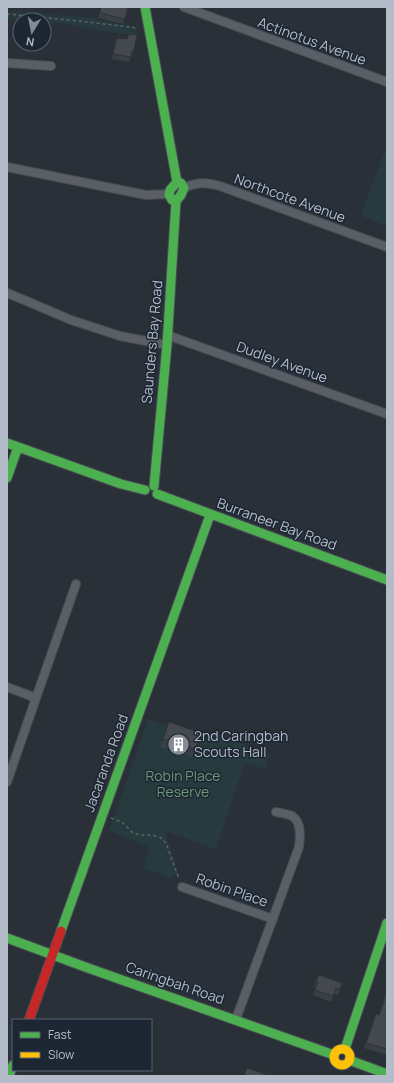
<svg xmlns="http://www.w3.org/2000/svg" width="394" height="1083" viewBox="0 0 394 1083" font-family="Manrope,sans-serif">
  <rect width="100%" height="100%" fill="#2a3038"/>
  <path fill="#273a3e" d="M7,11L85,17L136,27L137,36L92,29L60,23L44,22V20H24L7,19Z
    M387,144V226L361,216Z
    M148,719L206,740L211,732L270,754L265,769L245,763L216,849L165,831L178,873L171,878L143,868L150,847L109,831Z"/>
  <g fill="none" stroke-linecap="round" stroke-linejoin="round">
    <defs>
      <path id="street" d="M184,7L387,82
        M7,63L51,66
        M7,167L146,195L169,194
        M184,188C196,182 206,182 220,186L387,247
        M7,293L29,302L71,320L120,336L167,345
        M167,335L387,414
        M7,687L36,698L7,782
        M36,698L76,584
        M182,887L273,919
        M236,1019L299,847C300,838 302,822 292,816C288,814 280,813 276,812"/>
      <path id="fast" d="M145,7L177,182
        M177,182L181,183L184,188L181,195L176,201L172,200L169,195L170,190Z
        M7,443L121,484L145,490
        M7,478L18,447
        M154,486L167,345L176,201
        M157,494L387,580
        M61,931L210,515
        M7,938L88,968L334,1055
        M345,1049L387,923
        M349,1060L387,1074
        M9,1076L13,1065"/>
      <path id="slow" d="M334 1057a8 8 0 1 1 16 0a8 8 0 1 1-16 0Z"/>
      <path id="jam" d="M29,1020L61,931"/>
    </defs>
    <use href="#street" stroke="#484c53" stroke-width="10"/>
    <use href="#fast" stroke="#484c53" stroke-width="11"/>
    <use href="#slow" stroke="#484c53" stroke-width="11"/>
    <use href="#jam" stroke="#484c53" stroke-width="11"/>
    <path stroke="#5d636a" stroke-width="1.5" stroke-dasharray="3 3" stroke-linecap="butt" d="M7,14L79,21L138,28
      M111,818L122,822L133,833L141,835H151L160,837L166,843L179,879"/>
    <use href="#street" stroke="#5a5e66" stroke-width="8"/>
    <use href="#fast" stroke="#4caf50" stroke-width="9"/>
    <use href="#slow" stroke="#ffc107" stroke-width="9"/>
    <use href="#jam" stroke="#c62828" stroke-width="9"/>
  </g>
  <path fill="#3a3f45" d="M101,7H128L123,24L98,18Z
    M129,34L134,50L129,62L112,59L115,43L117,38L127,39Z
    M169,722L201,733L192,757L160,747Z
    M319,975L342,983L338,995L334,994L331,1002L313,995L316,987L314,986Z
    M387,988V1055L364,1048L376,1014L379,1015L384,1001H383Z"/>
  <path fill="#444950" stroke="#303338" d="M101,7H128L125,19L100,13Z
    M129,34L137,35L134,50L132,51L131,57L113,54L117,38L127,39Z
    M169,722L201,733L195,749L163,739Z
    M319,975L342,983L340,989L336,988L333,996L315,990L318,982L316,981Z
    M387,989V1049L366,1043L376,1014L379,1015L386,996H385Z
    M247,1068L270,1076H244Z"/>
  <defs>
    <symbol id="building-disc" viewBox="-11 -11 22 22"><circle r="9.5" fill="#848b96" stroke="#1d2633"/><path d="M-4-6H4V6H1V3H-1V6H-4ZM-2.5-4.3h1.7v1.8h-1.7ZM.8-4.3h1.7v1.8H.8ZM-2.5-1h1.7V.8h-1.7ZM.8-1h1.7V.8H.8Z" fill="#fff"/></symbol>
  </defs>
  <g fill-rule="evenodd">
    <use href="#building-disc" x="166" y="732" width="25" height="25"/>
  </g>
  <g text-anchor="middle" stroke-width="3" stroke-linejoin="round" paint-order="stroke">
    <g font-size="14" fill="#b4bcc9" stroke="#1d2633">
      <text transform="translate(312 41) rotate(20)" y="5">Actinotus Avenue</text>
      <text transform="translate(290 198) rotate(20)" y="5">Northcote Avenue</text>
      <text transform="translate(152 342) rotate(-85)" y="5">Saunders Bay Road</text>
      <text transform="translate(282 362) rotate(20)" y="5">Dudley Avenue</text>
      <text transform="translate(277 524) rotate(20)" y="5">Burraneer Bay Road</text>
      <text transform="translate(106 763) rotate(-70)" y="5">Jacaranda Road</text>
      <text transform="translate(232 890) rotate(19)" y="5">Robin Place</text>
      <text transform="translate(175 983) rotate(19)" y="5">Caringbah Road</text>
    </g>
    <g font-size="14" fill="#b4bcc9" stroke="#1d2633" text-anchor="start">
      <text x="194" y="741">2nd Caringbah<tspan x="194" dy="16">Scouts Hall</tspan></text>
    </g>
    <g font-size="14" fill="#6b9a76" stroke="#1d2633">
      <text x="183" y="781">Robin Place<tspan x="183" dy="16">Reserve</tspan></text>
    </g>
  </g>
  <rect width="394" height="1083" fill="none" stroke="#b4bcc9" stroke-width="16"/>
  <rect x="12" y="1019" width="140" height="52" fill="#1d2633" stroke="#59626f"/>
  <rect x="20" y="1032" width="20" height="6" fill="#4caf50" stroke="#59626f"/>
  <text x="48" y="1039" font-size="12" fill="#b4bcc9">Fast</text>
  <rect x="20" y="1052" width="20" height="6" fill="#ffc107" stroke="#59626f"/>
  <text x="48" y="1059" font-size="12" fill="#b4bcc9">Slow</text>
  <g transform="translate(32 32) rotate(190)"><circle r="19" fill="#1d2633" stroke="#59626f"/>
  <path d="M0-3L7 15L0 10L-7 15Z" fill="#848b96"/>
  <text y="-6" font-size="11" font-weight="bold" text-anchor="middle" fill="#b4bcc9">N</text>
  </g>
</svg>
